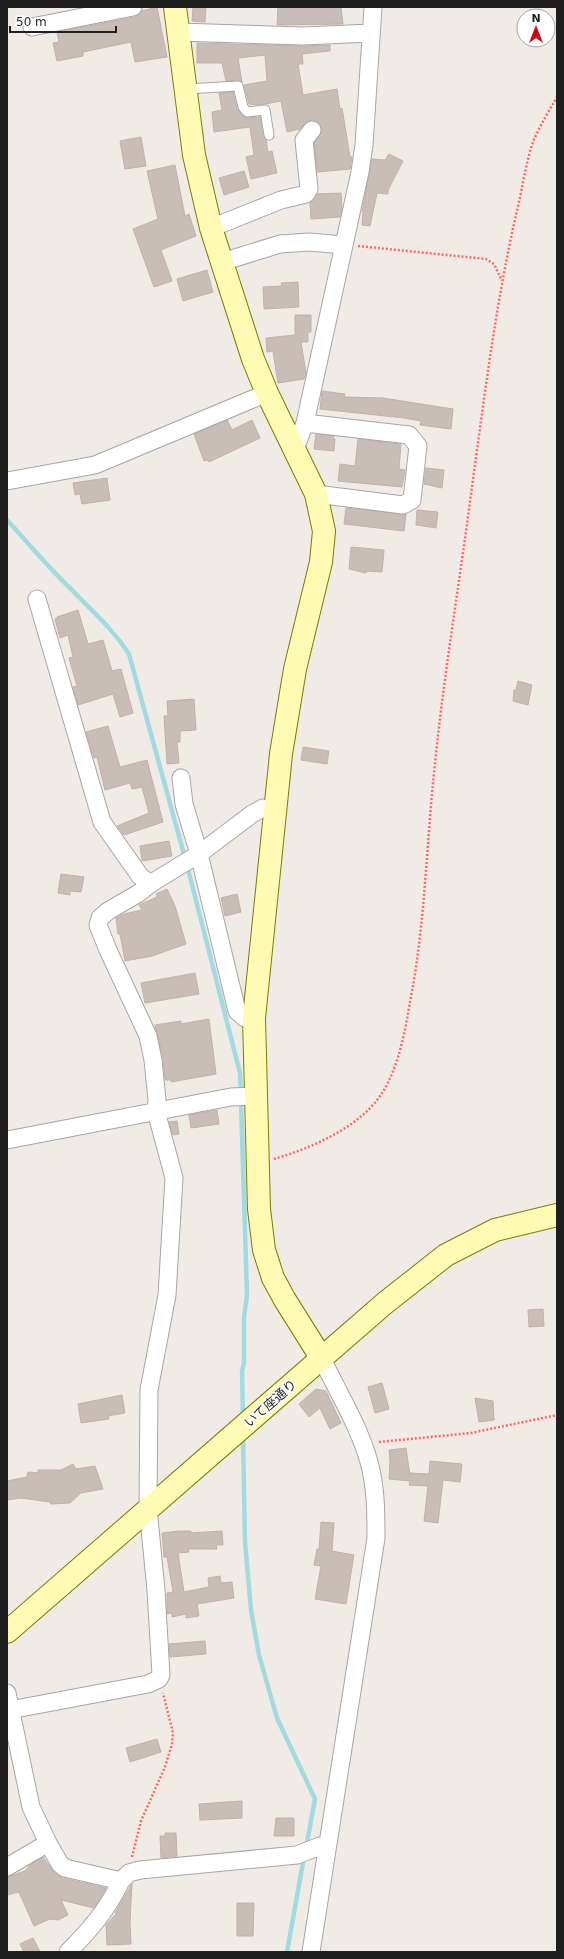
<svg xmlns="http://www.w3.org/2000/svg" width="564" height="1959" viewBox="0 0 564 1959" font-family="'DejaVu Sans','Noto Sans JP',sans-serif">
  <rect width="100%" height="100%" fill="#f1ebe5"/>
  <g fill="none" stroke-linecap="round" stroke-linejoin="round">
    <path stroke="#a2dae2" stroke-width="4.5" d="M7,520C29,544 49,568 72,590C93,612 112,628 129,654L185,858
      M187,865L240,1073L241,1093
      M241,1101L247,1296L244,1317V1363L242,1371L243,1419
      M243,1436L245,1542L251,1610L259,1655L277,1718L315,1799L306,1848
      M287,1952L304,1857"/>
  </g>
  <path fill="#c9bdb7" stroke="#c4b0a6" d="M157,7L167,57L135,62L131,42L83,52V56L57,61L53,43L59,42L57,32L135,17L142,11Z
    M193,7H206L205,22L192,21Z
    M278,7H341L343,24L277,25Z
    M197,43L303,46L330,45V51L302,54L303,64H298L303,95L337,89L340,109L342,108L350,157H352L350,169L317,172L314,143L322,131L318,122L309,121L300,129L287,132L281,101L260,105L249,104L244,85L267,81L265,55L238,58L242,82L238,80L226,81L222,63H197Z
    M233,92L237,109L243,116L247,118L260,117L263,136L266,140L268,152L272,151L277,173L251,179L246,157L254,155L250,127L214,132L212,112L222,110L219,93Z
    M141,137L146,166L125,169L120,141Z
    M389,154L403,161L388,190V194L377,193L370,226L362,225L363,212H362L372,159L385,160Z
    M175,165L185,216L189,214L196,236L161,250L172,281L154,287L133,229L158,219L147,171Z
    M244,171L249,187L224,195L219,178Z
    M341,193L342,209L340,217L311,219L310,203L317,194Z
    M207,270L213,292L183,301L177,279Z
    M298,282L299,307L264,309L263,287L282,286L281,283Z
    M295,315H311V332H308V342H301L306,373L304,379L278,383L273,351L267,352L266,338L295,335Z
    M322,391L345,394L344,397L383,398L453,409L451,429L420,425L421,421L404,418L320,409Z
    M227,420L232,430L252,420L260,438L209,462L208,460L204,461L194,434Z
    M316,434L334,436L333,439H335L334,451L314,449Z
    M358,439L401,444L399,469L405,470L402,487L338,481L340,464L355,466Z
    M426,468L444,470L442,488L424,484Z
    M107,478L110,500L82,504L80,494L75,495L73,483Z
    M346,508L406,514L404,531L344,524Z
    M417,510L438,512L436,528L416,525Z
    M351,547L384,550L382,572L367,571L366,573L349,569Z
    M78,610L88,644L103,640L112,671L121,669L133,713L120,717L113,694L78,705L73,687L77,686L69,658L73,657L68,635L60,638L55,619L57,618V617Z
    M518,681L532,685L528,705L513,701L514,690H516Z
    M194,699L196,730L180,731V742H177L179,763L167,764L164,716H168L167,701Z
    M108,726L120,767L147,760L163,822L124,835L117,826L149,813L142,787L132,789L130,783L105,790L97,757L94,758L86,732Z
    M303,747L329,751L327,764L301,760Z
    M169,841L172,856L142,861L140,846Z
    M61,874L84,877L81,892L70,891V895L58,893Z
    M167,889L175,906L186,944L152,956L125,961L120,934H118L116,918L124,914L142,910L139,905L157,897L156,894Z
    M237,894L241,912L225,916L221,898Z
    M195,973L199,994L145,1003L141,983Z
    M209,1019L216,1074L171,1082V1080H165L163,1058L155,1025L181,1021V1024Z
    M217,1110L219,1124L191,1128L189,1115Z
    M177,1121L179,1134L173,1135L169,1122Z
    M543,1309L544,1326L529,1327L528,1310Z
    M382,1383L389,1409L375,1413L368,1387Z
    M316,1389L326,1391L341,1423L330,1429L320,1408L309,1417L299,1404Z
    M122,1395L125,1413L108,1416L109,1419L81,1423L78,1404Z
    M475,1398L493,1401L494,1420L479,1422Z
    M406,1448L410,1476V1473L429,1474L430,1461L462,1464L460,1482L443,1480L438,1523L424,1521L428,1486L409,1485L410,1481L389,1479L390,1461L389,1450Z
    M73,1464L76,1469L95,1466L103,1489L81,1493L70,1503L51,1504L50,1502L21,1498L7,1500V1481L27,1477L28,1472L38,1473V1470H61Z
    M321,1522L334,1523L332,1551L354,1555L346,1604L315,1599L321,1566L314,1565L317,1549H319Z
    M179,1531H191V1533L222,1531L223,1545H216L217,1549H188L189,1552L178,1553L184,1592L209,1587L208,1578L220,1576L221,1583L232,1582L234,1598L197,1604L199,1616L186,1618V1614L172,1617V1613L167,1614V1593L173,1592L167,1557H164L162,1533Z
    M205,1641L206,1654L170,1657L169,1644Z
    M157,1739L161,1752L130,1762L126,1748Z
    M242,1801V1818L200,1820L199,1804Z
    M276,1818H294V1836H274Z
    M165,1833H176L177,1856L161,1858L160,1836H165Z
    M43,1857L54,1872L62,1878L106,1888L94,1908L61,1900L68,1915L58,1920L50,1919L34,1926L19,1892L7,1895V1877L25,1871L30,1865Z
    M132,1884L130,1922L131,1944L107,1945L106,1925L117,1913H115Z
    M237,1903H254L253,1936H237Z
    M33,1938L40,1952H24L20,1944Z"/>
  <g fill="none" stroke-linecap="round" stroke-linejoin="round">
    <defs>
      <path id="lane" d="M186,89L238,86L243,107L247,112L265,110L269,135"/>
      <path id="street" d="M32,27L133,7
        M179,32L303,36L371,33
        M211,228L281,200L306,194L309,189L304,140L312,130
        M222,262L280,244L309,242L344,245
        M305,423L409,435L418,446L412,500L403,505L316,494
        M295,449L305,423L360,172L364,145L373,7
        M7,481L95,465L267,393
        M37,599L102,822L140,876L150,884
        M181,778L184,804L199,854L237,1011L245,1018H254
        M7,1140L231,1097L255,1096
        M7,1693L31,1807L48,1843L60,1864L65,1868L121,1881L129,1873L140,1870L297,1855L320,1846L327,1847
        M10,1710L148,1684L159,1679L161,1675L156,1590L148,1508L149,1390L167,1295L174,1178L156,1111L157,1100L153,1060L148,1036L108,950L98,925L100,918L108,911L139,893L150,884L199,854L252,814L263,808L274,810
        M7,1867L48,1843
        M68,1952C90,1930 108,1909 121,1881
        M311,1952L376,1538C376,1513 376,1487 369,1462C359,1426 338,1392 322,1359"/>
      <path id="secondary" d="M175,7L194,155L211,228L253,359L267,393L316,494L324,531L321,562L295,669L281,754L254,1018L259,1209L264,1250L273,1278L285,1300L322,1359
        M7,1632L385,1303L446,1255L495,1230L557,1215"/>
    </defs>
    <use href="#lane" stroke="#a6a6a6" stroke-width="11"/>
    <use href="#street" stroke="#a6a6a6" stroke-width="19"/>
    <use href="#secondary" stroke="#7b7c00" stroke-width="24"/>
    <path stroke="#ff6867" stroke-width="2.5" stroke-dasharray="2 2" stroke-linecap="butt" d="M358,246L486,259L494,264L502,281
      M274,1159C312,1148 363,1126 384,1090C399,1064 405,1032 410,1002C425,926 426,850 434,773C443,680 459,587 471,494C484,401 495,307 516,215C522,192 525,165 533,142C539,127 549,111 557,97
      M379,1442L471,1433L557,1415
      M132,1857L141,1821L165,1767L172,1744L173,1733L163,1693"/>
    <use href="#lane" stroke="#fff" stroke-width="9"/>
    <use href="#street" stroke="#fff" stroke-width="17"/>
    <use href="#secondary" stroke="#fffbb5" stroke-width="22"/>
  </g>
  <g text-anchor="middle" stroke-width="3.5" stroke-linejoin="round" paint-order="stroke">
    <g font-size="13" fill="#1f1f1f" stroke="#fff">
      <text transform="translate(270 1403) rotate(-41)" y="5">いて座通り</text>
    </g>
  </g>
  <rect width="564" height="1959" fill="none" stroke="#1f1f1f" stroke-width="16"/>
  <g transform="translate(536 28)"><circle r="19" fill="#ffffff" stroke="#a5a5a5"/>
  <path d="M0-3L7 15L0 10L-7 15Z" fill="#ce0015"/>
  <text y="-6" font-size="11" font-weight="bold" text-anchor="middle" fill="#1f1f1f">N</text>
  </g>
  <path d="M10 26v6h106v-6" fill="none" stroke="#1f1f1f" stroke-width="2"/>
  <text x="16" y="26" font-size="12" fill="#1f1f1f" stroke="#ffffff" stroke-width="3" paint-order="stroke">50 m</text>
</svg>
